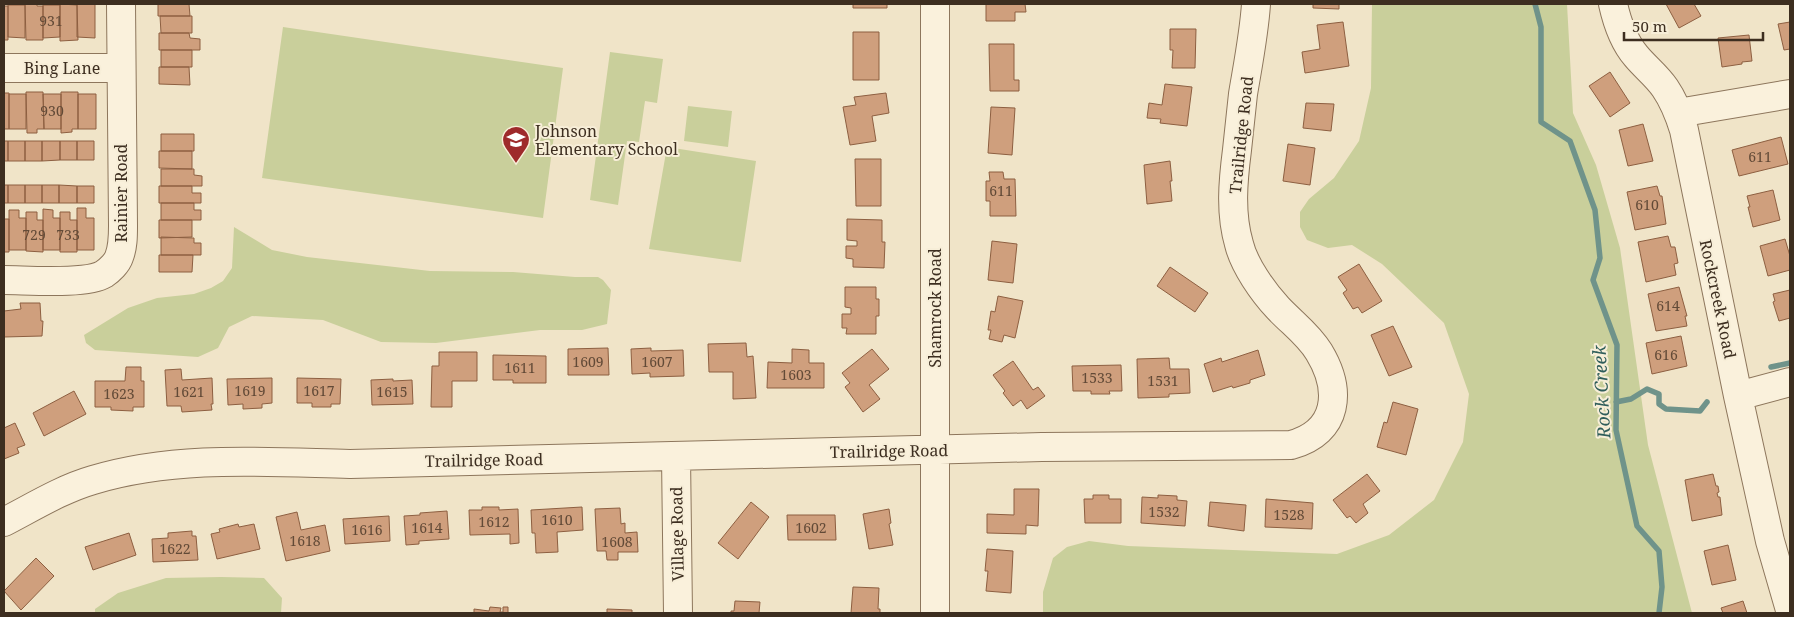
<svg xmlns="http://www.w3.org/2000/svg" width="1794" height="617" viewBox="0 0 1794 617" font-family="'Noto Serif',serif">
  <rect width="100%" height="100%" fill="#f0e4c8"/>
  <path fill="#c9cf9b" d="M1372,4H1567L1573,113L1596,165L1620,248L1648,445L1692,613H1043V592L1053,558L1067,547L1089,541L1128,546L1337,554L1389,535L1434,500L1463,442L1469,394L1444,323L1382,264L1352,245L1328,248L1307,240L1300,227V212L1309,199L1334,178L1359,141L1371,88Z
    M283,27L563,68L543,218L262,178Z
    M610,52L663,59L657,103L645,101L639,142L627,141L618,205L590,200Z
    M688,106L732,111L728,147L684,141Z
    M667,147L756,161L741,262L649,249Z
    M234,227L272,250L307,257L430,271L513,272L575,277H598L603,280L611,290L607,324L582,330H540L436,343L381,342L323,320L252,316L229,327L218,348L198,357L95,350L86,343L84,335L128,308L157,298L194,294L211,288L223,281L232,268Z
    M221,577L264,578L282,598L281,613H95V609L118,593L166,578Z"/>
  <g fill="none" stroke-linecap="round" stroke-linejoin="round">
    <path stroke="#6f938a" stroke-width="5.5" d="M1535,4L1541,27V122L1570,141L1595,210L1600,258L1593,280L1617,345L1616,430L1637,526L1659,551L1662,587L1659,613
      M1771,367L1790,363
      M1616,402L1631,399L1647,389L1659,394V404L1666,409L1700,411L1707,402"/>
  </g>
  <path fill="#cf9f7d" stroke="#8d5f41" d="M25,4H37V6H43V40H26Z
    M60,4L77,5L78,40L60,41Z
    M77,4H95V38L77,37Z
    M158,4H189L190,16H158Z
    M853,4H887V8H853Z
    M986,4H1025L1026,12H1015V21H986Z
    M1313,4H1339V9L1313,8Z
    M1666,4H1694L1701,16L1679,28Z
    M8,5H25V38L8,37Z
    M43,5H60V37L43,38Z
    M4,6H8V40H4Z
    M160,16H192V33H161Z
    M1343,22L1349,66L1305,73L1302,52L1320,49L1317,25Z
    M1790,22V49L1784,50L1778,24Z
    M1170,29H1196L1195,68H1172L1173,50H1170Z
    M853,32H879V80H853Z
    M159,33H189L190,38L200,39V50H159Z
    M1749,35L1752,61L1742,62V64L1722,67L1718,38Z
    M989,44H1014V80H1019V91H990Z
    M161,50H192V67H161Z
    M159,67H189L190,85L159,84Z
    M1610,72L1630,103L1610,117L1589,86Z
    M1165,84L1192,87L1187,126L1160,123L1161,119L1147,118L1149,103L1162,105Z
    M26,92H43L44,129H37V133H27Z
    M61,92H78V129H72V132L61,133Z
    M4,93H9V129H4Z
    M886,93L889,113L872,116L876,141L850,145L843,107L856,105L854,97Z
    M9,94H26V129H9Z
    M43,94H61V129H44Z
    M78,94H96V129H78Z
    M1306,103L1334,104L1331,131L1303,128Z
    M991,107L1015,108L1012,155L988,153Z
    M1643,124L1653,161L1628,166L1619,130Z
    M161,134H194V151H161Z
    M1781,137L1788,164L1739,176L1732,150Z
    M4,141H8V161H4Z
    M8,141H25V161H8Z
    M25,141H42V161H25Z
    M42,141H60V160L42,161Z
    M60,141H77V160H60Z
    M77,141H94V160H77Z
    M1288,144L1315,148L1310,185L1283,181Z
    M159,151H192V169L159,168Z
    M855,159H881V206H856Z
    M1170,161L1172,181H1170L1172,201L1147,204L1144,165Z
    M161,169H194V175L202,176V186H161Z
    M989,172H1003L1004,179H1015L1016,216H990V201H986V181H990Z
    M4,185H8V203H4Z
    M8,185H25V203H8Z
    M25,185H42V203H25Z
    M42,185H59V203H42Z
    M59,185L77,186V203H59Z
    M77,186H94V203H77Z
    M159,186H192V193H201V203H159Z
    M1657,186L1660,196H1662L1666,224L1635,230L1627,192Z
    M1773,190L1780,220L1753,227L1748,207H1750L1747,196Z
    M161,203H194V210H201V220H161Z
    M77,208H86V218H94V250H77Z
    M43,209L53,210V218H60V250H43Z
    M9,210H19V218H26V250H9Z
    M26,212H37V220H43V252L26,251Z
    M60,212H70V220H77V252H60Z
    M4,219H9V252H4Z
    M847,219L882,220V242H885L884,268L853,267V259L846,258V246H857V241L847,240Z
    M159,220H192V237L159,238Z
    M1668,236L1671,247H1675L1678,263L1674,264L1676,275L1646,282L1638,242Z
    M161,237L194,238V243H201V255H161Z
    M1785,239L1790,256V270L1768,276L1760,246Z
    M992,241L1017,244L1013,283L988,280Z
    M159,255H193L192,272H159Z
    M1359,264L1382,301L1362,313L1358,307L1353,309L1343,293L1347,290L1338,277Z
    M1170,267L1208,293L1195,312L1157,286Z
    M845,287H876V299H879V316H876V334H846L847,328H842V314H851V308L845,307Z
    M1679,287L1687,316H1685L1687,326L1656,331L1648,294Z
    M1790,290V318L1779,321L1773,302L1775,301L1773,294Z
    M998,296L1023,301L1015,338L1004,335L1002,342L989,339L991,330H988L991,311L995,312Z
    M20,303H40L41,321H43L42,336L4,337V311L21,309Z
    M1393,326L1412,367L1389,376L1371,335Z
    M1681,336L1687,366L1652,374L1646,343Z
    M746,343L747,357L753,356L756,398L733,399V372H709L708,344Z
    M608,348L609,375H568V349Z
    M651,348V351L683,350L684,376L650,377V373L632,374L631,349Z
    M792,349L809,350V363H824V388H767L768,362L792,363Z
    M872,349L889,369L869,385L880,399L863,412L845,387L850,383L842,373Z
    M1258,350L1265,375L1250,380V383L1233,388L1232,386L1213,392L1204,364L1221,358L1222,362Z
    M439,352H477V381H452V407H431L432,366H439Z
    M493,355L546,356V383H513V380H493Z
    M1169,358L1170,369H1189L1190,393L1169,394V397L1138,398L1137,359Z
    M1013,361L1033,390L1038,387L1045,396L1027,409L1021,400L1013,406L1003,393L1005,391L993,375Z
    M1121,365L1122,391H1109L1110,394H1091V391H1073L1072,366Z
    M126,367H141V381H144V407H133V411L111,410V407H95V381H125Z
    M181,369L182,380L212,378L213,404H211L212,410L182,412L181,406H167L165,370Z
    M272,378V403L262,404V408L243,409V404L228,405L227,379Z
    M297,378L341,379L340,404H331V407H312V403H297Z
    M393,379V381L412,380L413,404L372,405L371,380Z
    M74,391L86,414L44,436L33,413Z
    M1393,402L1418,409L1406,455L1377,447L1384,422L1387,423Z
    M15,423L25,445L17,448L19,453L4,459V428Z
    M1367,474L1380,491L1363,504L1368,513L1356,523L1350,516L1347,518L1333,500Z
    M1713,474L1716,486H1718L1719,492L1717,493L1718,497H1720L1722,515L1692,521L1685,480Z
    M1014,489H1039L1038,526L1026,525V534L987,533V514L1014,515Z
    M1093,495H1109V499H1121V523H1085L1084,499H1093Z
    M1158,495L1177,496V500L1187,501L1185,526L1141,523L1142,497L1158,498Z
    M1266,499L1313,503L1312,529L1265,527Z
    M751,502L769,517L738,559L718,543Z
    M1210,502L1246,505L1244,531L1208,526Z
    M482,507H499V510L518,509L519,543L510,544V534L470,535L469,510H482Z
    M582,507L583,530L557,532L558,552L536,553L535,533H532L531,510Z
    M620,508L621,524L625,523V533L637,532L638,552H618V560H607L606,551H597L595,509Z
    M889,509L891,523L889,524L893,545L869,549L863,514Z
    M447,511L449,539L419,541V544L406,545L404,516L420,515V513Z
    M297,512L301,530L325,525L330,551L286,561L276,517Z
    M787,515H835L836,540H788Z
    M389,516L390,541L345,544L343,519Z
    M238,524L239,527L254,524L260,549L217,559L211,534L220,532L219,529Z
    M192,531V536H196L198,560L153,562L152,539L168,538V533Z
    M129,533L136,555L93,570L85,547Z
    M1728,545L1736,580L1712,585L1704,551Z
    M987,549L1013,551L1011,593L986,591L988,571H985Z
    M36,558L54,576L21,610L4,591Z
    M853,587L879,588L878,609H880V613H851Z
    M735,601L760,602L759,613H731V611H734Z
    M1743,601L1747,613H1723L1721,608Z
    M490,607L501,608L500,612H503V607H508V613H513H474V609L489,611Z
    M607,609L632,610V613H607Z"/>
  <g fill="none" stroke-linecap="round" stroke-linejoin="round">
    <defs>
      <path id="minor" d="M1613,4C1617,22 1624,42 1636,56C1645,67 1657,76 1665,88C1674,101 1679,114 1684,130L1738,396L1770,541L1790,610
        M4,68H120
        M1678,113L1790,94
        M4,280C27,280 86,285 104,274C110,270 117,263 119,257C123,247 123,236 123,226L121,4
        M1738,396L1790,382
        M676,456L678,613
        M4,522C33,507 62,489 93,480C176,455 265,462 350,464L1042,447L1291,445C1339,432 1342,390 1319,352C1308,334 1292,323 1278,308C1263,292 1244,265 1239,244C1230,213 1233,181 1237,150C1239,131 1241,112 1243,94C1248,64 1254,34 1256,4
        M935,613V4"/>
    </defs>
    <use href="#minor" stroke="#8d765c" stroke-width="30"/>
    <use href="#minor" stroke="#faf1dc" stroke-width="28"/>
  </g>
  <defs>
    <symbol id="school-pin" viewBox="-11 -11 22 30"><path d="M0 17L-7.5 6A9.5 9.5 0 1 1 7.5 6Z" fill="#9e2a2b" stroke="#f7eed8"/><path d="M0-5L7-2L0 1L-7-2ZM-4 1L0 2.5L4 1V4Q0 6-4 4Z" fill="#fff"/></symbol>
  </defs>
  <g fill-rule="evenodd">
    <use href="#school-pin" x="500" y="124" width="32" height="43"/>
  </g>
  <g text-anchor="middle" stroke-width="4" stroke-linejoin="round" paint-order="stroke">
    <g font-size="14" fill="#624a37">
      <text x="51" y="26">931</text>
      <text x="52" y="116">930</text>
      <text x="1760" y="162">611</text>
      <text x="1001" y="196">611</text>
      <text x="1647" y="210">610</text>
      <text x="34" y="240">729</text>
      <text x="68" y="240">733</text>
      <text x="1668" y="311">614</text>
      <text x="1666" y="360">616</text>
      <text x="588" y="367">1609</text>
      <text x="657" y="367">1607</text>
      <text x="520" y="373">1611</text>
      <text x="796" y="380">1603</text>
      <text x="1097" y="383">1533</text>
      <text x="1163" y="386">1531</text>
      <text x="250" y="396">1619</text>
      <text x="319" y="396">1617</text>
      <text x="189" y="397">1621</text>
      <text x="392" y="397">1615</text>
      <text x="119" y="399">1623</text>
      <text x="1164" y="517">1532</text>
      <text x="1289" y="520">1528</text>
      <text x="557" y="525">1610</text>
      <text x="494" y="527">1612</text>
      <text x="427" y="533">1614</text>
      <text x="811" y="533">1602</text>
      <text x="367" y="535">1616</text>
      <text x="305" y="546">1618</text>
      <text x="617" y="547">1608</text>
      <text x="175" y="554">1622</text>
    </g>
    <g font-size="16" fill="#3d2e20" stroke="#f7eed8">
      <text x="62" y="74">Bing Lane</text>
      <text transform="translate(1241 135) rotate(-84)" y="6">Trailridge Road</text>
      <text transform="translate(121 193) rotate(-90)" y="6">Rainier Road</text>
      <text transform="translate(1718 299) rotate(78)" y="6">Rockcreek Road</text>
      <text transform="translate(935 308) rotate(-90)" y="6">Shamrock Road</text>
      <text transform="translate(889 451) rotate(-1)" y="6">Trailridge Road</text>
      <text transform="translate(484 460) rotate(-1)" y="6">Trailridge Road</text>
      <text transform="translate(677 534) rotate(-91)" y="6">Village Road</text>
    </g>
    <g font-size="16" fill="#3d2e20" stroke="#f7eed8" text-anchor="start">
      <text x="535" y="137">Johnson<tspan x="535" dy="18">Elementary School</tspan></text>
    </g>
    <g font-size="18" font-style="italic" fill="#2f5d5a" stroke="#f7eed8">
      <text transform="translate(1602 392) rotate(-93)" y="6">Rock Creek</text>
    </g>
  </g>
  <rect width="1794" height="617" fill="none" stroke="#3d2e20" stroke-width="10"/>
  <path d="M1624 32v8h139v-8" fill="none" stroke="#3d2e20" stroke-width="2.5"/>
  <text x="1632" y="32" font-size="15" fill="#3d2e20" stroke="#f7eed8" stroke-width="4" paint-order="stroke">50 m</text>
</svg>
